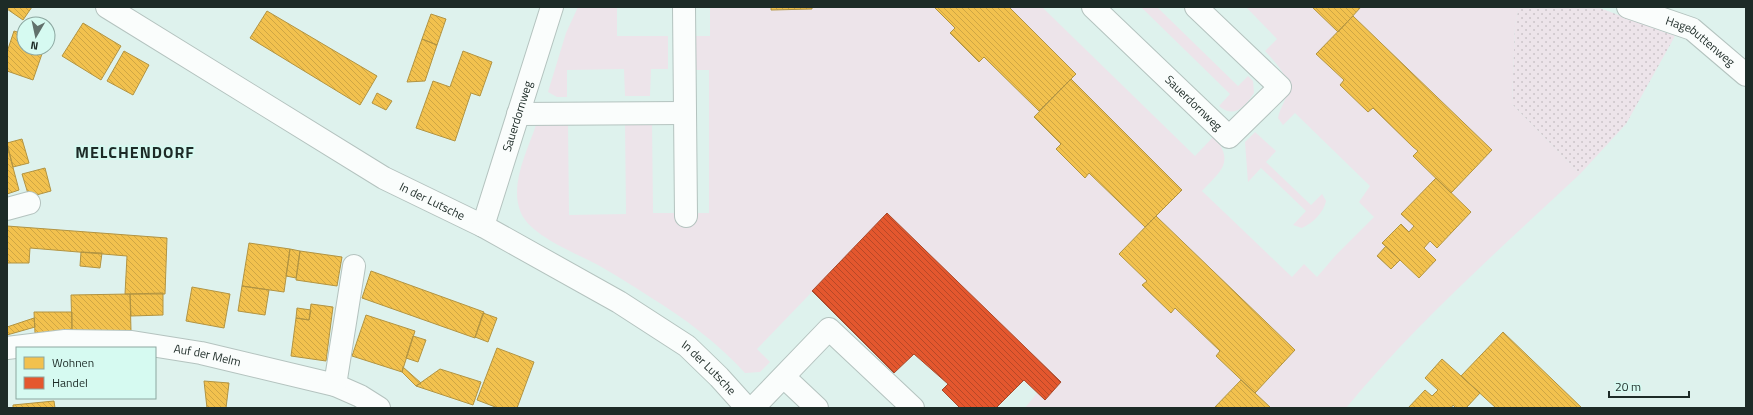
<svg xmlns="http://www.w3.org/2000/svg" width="1753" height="415" viewBox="0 0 1753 415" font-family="'Titillium Web',sans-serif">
  <defs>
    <pattern id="park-dots" width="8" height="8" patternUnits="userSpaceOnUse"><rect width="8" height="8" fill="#ede4ea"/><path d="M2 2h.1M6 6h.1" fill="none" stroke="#cbc4c9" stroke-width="1.8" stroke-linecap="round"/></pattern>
    <pattern id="homes-back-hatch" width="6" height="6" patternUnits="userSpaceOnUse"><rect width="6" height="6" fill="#f2c14e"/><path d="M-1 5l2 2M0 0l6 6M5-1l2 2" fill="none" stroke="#cfa644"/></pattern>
    <pattern id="shops-back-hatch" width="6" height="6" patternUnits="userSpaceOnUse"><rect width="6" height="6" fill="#e4572e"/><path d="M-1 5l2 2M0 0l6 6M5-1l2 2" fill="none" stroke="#b84827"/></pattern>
  </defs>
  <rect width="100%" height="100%" fill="#def2ed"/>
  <path fill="#ede4ea" d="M578,7H617V36H668V69H651L650,96H625L624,69L567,70V97H557L548,92L566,33Z
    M710,7H771L772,10L812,9V7H934L955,28L951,34L979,62L984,57L1039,111L1034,118L1061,144L1056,150L1085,177L1089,173L1145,227L1119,254L1147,281L1143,285L1171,312L1175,308L1220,351L1216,356L1241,380L1214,408H1025L1037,393L1045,400L1061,382L887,214L757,349L770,362L760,372L745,373C718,343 684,318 650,297C633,286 616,275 598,265C576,253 532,237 521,213C509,185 527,152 536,125L539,123L568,122L569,215L626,214L625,121H652L653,213H709V70H690L691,36H710Z
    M1009,7H1042L1195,156L1214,136C1235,163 1221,170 1202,191L1292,277L1304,264L1317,277L1336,255L1374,217L1359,202L1370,186L1295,113L1283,125L1278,118C1280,109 1283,105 1286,97C1293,79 1276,63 1265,51L1277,39L1246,7H1312L1338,32L1317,54L1344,80L1340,85L1368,112L1373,108L1418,151L1413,156L1436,178L1414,226L1409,232L1400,224L1382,243L1386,246L1377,256L1391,269L1400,260L1419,278L1436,260L1424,248L1430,241L1437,248L1471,212L1451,193L1492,150L1353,16L1361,7H1519L1515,25L1512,104L1580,174C1500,249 1416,323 1346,408H1271L1255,393L1295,350L1156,216L1182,190L1071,79L1076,74Z
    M1141,7H1157L1238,86L1248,76L1253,81L1254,93C1245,107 1234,119 1219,106L1230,94Z
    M1255,132L1276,151L1266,162L1311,205L1322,194L1326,201C1324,212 1313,223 1302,228L1293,225L1306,211L1261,168L1248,182L1245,142Z"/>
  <path fill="url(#park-dots)" d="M1519,7H1597L1675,36L1626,124L1580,174L1512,104L1515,25Z"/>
  <path fill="url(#homes-back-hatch)" stroke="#b29442" d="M7,7H32L23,20L7,9Z
    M771,7H812V9L771,10Z
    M934,7H1009L1076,74L1039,111L984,57L979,62L950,33L955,28Z
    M1312,7H1361L1338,32Z
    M267,11L377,76L360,105L250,38Z
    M431,14L446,19L437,45L422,39Z
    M1353,16L1492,150L1451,193L1413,156L1418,151L1413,147L1373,108L1368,112L1340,85L1344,80L1316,54Z
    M83,23L121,46L101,80L62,56Z
    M14,31L24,34V48H44L33,80L7,71V52Z
    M422,39L437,45L425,81L407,82Z
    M124,51L149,65L133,95L107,81Z
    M463,51L492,62L480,96L471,93L455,141L416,128L433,81L450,87Z
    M1071,79L1182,190L1145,227L1089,173L1085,178L1056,149L1061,144L1034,117Z
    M377,93L392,101L386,110L372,103Z
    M22,139L29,163L13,167L7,143Z
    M7,145L19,190L7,194Z
    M45,168L51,191L29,197L22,174Z
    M1436,178L1471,212L1437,248L1430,241L1424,248L1436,260L1419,278L1382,243L1401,224L1409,232L1414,226L1401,214Z
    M1156,216L1295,350L1255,393L1216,356L1220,351L1175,308L1171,313L1142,285L1147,281L1119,254Z
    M7,226L167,238L165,294H125L127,256L30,248L29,263H7Z
    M249,243L290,249L284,292L242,286Z
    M1386,246L1400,260L1391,269L1377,256Z
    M290,249L300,251L296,278L286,276Z
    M300,251L342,257L337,286L296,280Z
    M81,252L102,253L100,268L80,266Z
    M371,271L484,312L475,338L362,298Z
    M242,286L269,290L265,315L238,311Z
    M192,287L230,294L224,328L186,321Z
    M163,293V315L131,316L130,294Z
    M130,294L131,331L72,332L71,295Z
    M311,304L333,307L326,361L291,356L296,318L309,320Z
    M297,308L311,310L309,320L296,318Z
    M34,312H72V332L35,333Z
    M483,313L497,318L488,342L475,337Z
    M366,315L415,331L402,372L352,356Z
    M34,318L35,327L7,335V327Z
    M1503,332L1582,408H1496L1461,376Z
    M413,336L426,340L418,362L406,358Z
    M497,348L534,362L517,408H498L477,400Z
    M1442,359L1480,393L1466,408H1456L1453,405L1451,408H1408L1425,390L1432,396L1438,390L1425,378Z
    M403,367L421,383L416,386L402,372Z
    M440,369L481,382L473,405L416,386Z
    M1241,380L1255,393L1271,408H1214Z
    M204,381L229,383L226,408H207Z
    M54,401L55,408H13V405Z"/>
  <path fill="url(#shops-back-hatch)" stroke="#a84a2c" d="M887,213L1061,382L1045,400L1024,380L996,408H960L942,390L948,384L914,354L894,373L812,291Z"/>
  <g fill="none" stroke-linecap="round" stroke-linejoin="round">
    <defs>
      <g id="minor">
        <path id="s1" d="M107,7L384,178L483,226L619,302L687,346L719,377L747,408"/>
        <path d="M684,7L686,216"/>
        <path id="s2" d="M1093,7L1229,137L1280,87L1196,7"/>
        <path id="s3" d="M1628,7L1692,29L1746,75"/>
        <path d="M518,114L685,113"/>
        <path d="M7,209L29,203"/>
        <path id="s4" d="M483,226L552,7"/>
        <path id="s5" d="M7,348L65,341L132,342L201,353L335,385L360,396L379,408"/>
        <path d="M784,377L817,408"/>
        <path d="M335,385L354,266"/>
        <path d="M753,408L829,329L913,408"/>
      </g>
    </defs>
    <use href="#minor" stroke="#b4c3bf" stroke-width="24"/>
    <use href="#minor" stroke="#fafdfc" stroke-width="22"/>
  </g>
  <g text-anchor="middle" stroke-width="4" stroke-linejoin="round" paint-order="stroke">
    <g font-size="12" fill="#1d2b27" stroke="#d6faf1">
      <text dy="4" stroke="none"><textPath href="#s3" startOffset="81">Hagebuttenweg</textPath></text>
      <text dy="4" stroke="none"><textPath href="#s2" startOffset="139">Sauerdornweg</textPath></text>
      <text dy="4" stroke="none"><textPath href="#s4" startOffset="115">Sauerdornweg</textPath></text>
      <text dy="4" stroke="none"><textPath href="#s1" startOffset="379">In der Lutsche</textPath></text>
      <text dy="4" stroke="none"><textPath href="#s5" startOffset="202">Auf der Melm</textPath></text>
      <text dy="4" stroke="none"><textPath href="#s1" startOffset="703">In der Lutsche</textPath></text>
    </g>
    <g font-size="16" font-weight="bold" letter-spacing="1" fill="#1d2b27" stroke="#d6faf1">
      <text x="135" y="158">MELCHENDORF</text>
    </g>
  </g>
  <rect width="1753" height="415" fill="none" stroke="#1d2b27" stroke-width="16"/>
  <rect x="16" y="347" width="140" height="52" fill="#d6faf1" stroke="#8ca7a0"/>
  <rect x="24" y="357" width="20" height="12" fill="#f2c14e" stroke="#8ca7a0"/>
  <text x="52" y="367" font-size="12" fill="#1d2b27">Wohnen</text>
  <rect x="24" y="377" width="20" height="12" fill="#e4572e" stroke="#8ca7a0"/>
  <text x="52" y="387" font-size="12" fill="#1d2b27">Handel</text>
  <g transform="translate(36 36) rotate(189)"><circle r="19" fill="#d6faf1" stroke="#8ca7a0"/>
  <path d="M0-3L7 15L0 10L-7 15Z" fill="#61716c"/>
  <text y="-6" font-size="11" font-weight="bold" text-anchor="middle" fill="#1d2b27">N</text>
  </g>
  <path d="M1609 391v6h80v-6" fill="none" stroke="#1d2b27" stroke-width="2"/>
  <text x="1615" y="391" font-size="12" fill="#1d2b27" stroke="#d6faf1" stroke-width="3" paint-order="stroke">20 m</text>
</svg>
